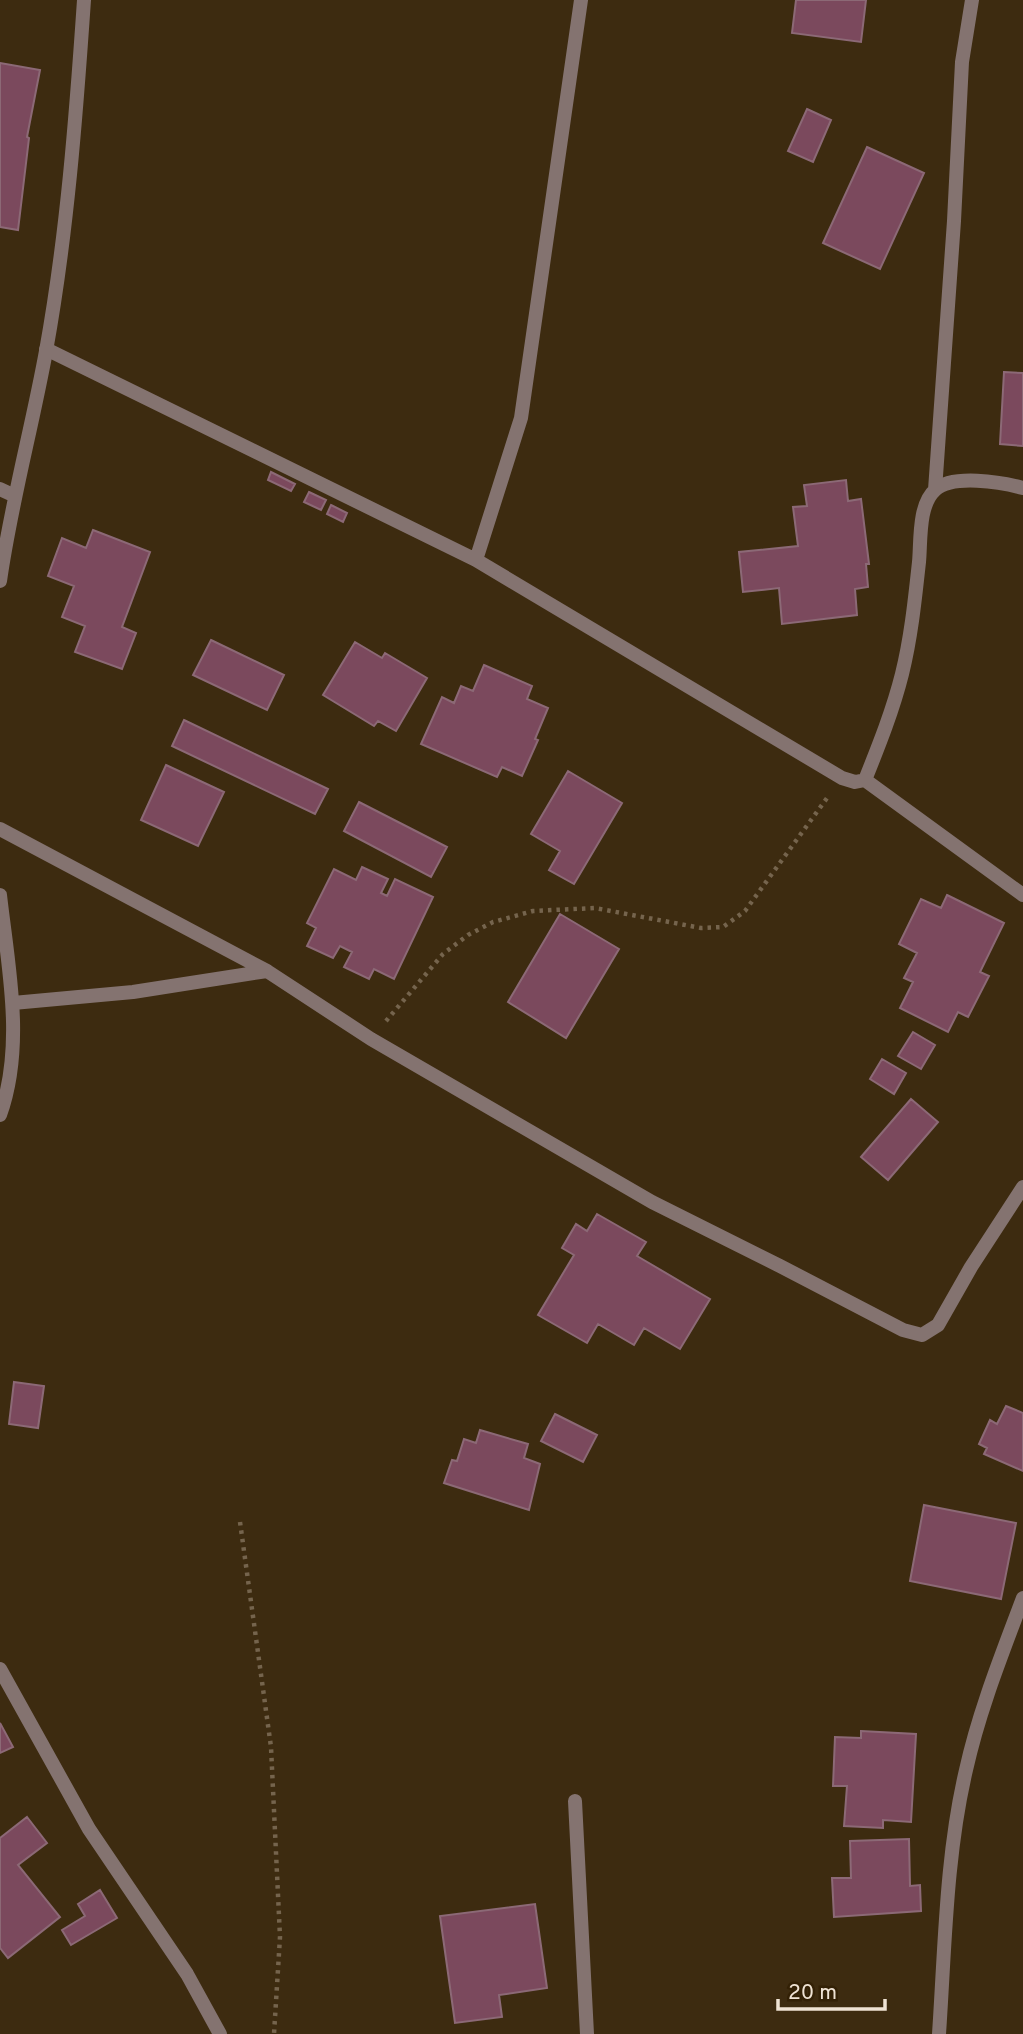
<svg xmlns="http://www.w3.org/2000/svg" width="1023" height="2034" viewBox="0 0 1023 2034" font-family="Overpass,sans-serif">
  <rect width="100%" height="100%" fill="#3d2b10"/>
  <path fill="#7b495d" stroke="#8c6976" stroke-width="2" d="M796,0H866L861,42L792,33Z
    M0,63L40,70L27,137L29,138L18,230L0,227Z
    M807,109L831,120L813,162L788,151Z
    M867,147L924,173L880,269L823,243Z
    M1004,372L1023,373V446L1000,444Z
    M271,472L295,484L291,491L268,480Z
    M846,480L848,501L861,499L869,564H866L868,587L855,589L857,615L782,624L779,588L743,592L739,552L798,546L793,507L807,506L804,485Z
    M309,492L326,500L321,510L304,502Z
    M331,505L347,513L343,522L327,514Z
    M93,530L150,552L122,627L136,633L122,669L75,652L85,626L62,617L74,586L48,576L62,538L86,548Z
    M211,640L284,675L267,710L193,675Z
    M355,642L382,658L385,653L427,678L396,731L378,721L374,726L323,695Z
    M484,665L532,686L527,699L548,708L535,739L538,740L522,776L502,767L497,777L421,744L442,697L454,703L461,686L473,691Z
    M184,720L328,789L315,814L172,746Z
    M166,765L224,792L198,846L141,820Z
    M568,771L622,803L574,884L549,870L560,851L531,834Z
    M359,802L447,847L431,877L344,831Z
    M362,867L388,879L381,893L387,896L395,879L433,897L394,979L374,969L369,979L344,967L352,952L340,946L333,958L307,946L316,928L307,923L334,869L356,880Z
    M947,895L1004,923L980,972L989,976L968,1017L958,1012L948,1032L900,1008L913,982L904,978L917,953L899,944L921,899L941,908Z
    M560,914L619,949L566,1038L508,1002Z
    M913,1032L935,1045L921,1069L898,1056Z
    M882,1059L906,1073L894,1094L870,1079Z
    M911,1099L938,1122L888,1180L861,1157Z
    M597,1214L646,1242L637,1256L710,1299L680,1349L644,1328L634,1345L598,1324L587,1343L538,1315L574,1255L562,1248L576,1224L587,1231Z
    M14,1382L44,1386L38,1428L9,1424Z
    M1006,1406L1023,1413V1471L984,1454L987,1448L979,1444L990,1420L997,1424Z
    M555,1414L597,1435L583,1462L541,1441Z
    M480,1430L528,1444L524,1458L540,1464L529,1510L444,1483L452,1460L457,1461L464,1439L476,1443Z
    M924,1505L1016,1523L1001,1599L910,1581Z
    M0,1723L13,1747L0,1753Z
    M861,1731L916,1734L911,1822L883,1820V1828L844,1826L847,1786H833L835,1737L861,1738Z
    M27,1817L47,1843L18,1865L60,1917L8,1958L0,1948V1838Z
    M909,1839L910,1886L920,1885L921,1911L834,1917L832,1878H851L850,1841Z
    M100,1890L117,1918L71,1945L62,1930L85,1916L78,1904Z
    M535,1904L547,1988L499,1995L502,2017L455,2023L440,1916Z"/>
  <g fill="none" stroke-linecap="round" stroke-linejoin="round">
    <path stroke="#75644d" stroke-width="4.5" stroke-dasharray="3.5 5" stroke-linecap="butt" d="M386,1021L443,954L468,935L493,922L533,911L595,908L701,928L723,927L745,911L827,798
      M240,1522L271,1747L280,1937L274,2034"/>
    <path stroke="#847370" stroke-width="14" d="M46,349L476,560L842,778L855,782L865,780C879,745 893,710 902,674C911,638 915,599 919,562C921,542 918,505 935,490C952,474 1001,482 1023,488
      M0,489L15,496
      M935,490L954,221L962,62L972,0
      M476,560L521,418L581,0
      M0,581C11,503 32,428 46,351C67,235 76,117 84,0
      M865,780L1023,895
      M0,829L267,971L371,1039L652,1202L780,1266L903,1330L922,1335L938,1325L971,1267L1023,1187
      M0,895C8,966 25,1045 0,1115
      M13,1003L133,992L267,971
      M0,1669L89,1829L187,1974L220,2034
      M575,1801L587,2034
      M939,2034C945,1946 946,1855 966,1770C979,1711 1002,1654 1023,1598"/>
  </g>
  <path d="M778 1999v10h107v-10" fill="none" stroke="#efe3d4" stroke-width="3.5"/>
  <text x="788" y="1999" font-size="21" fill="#efe3d4" stroke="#332106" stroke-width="5" paint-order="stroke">20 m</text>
</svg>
